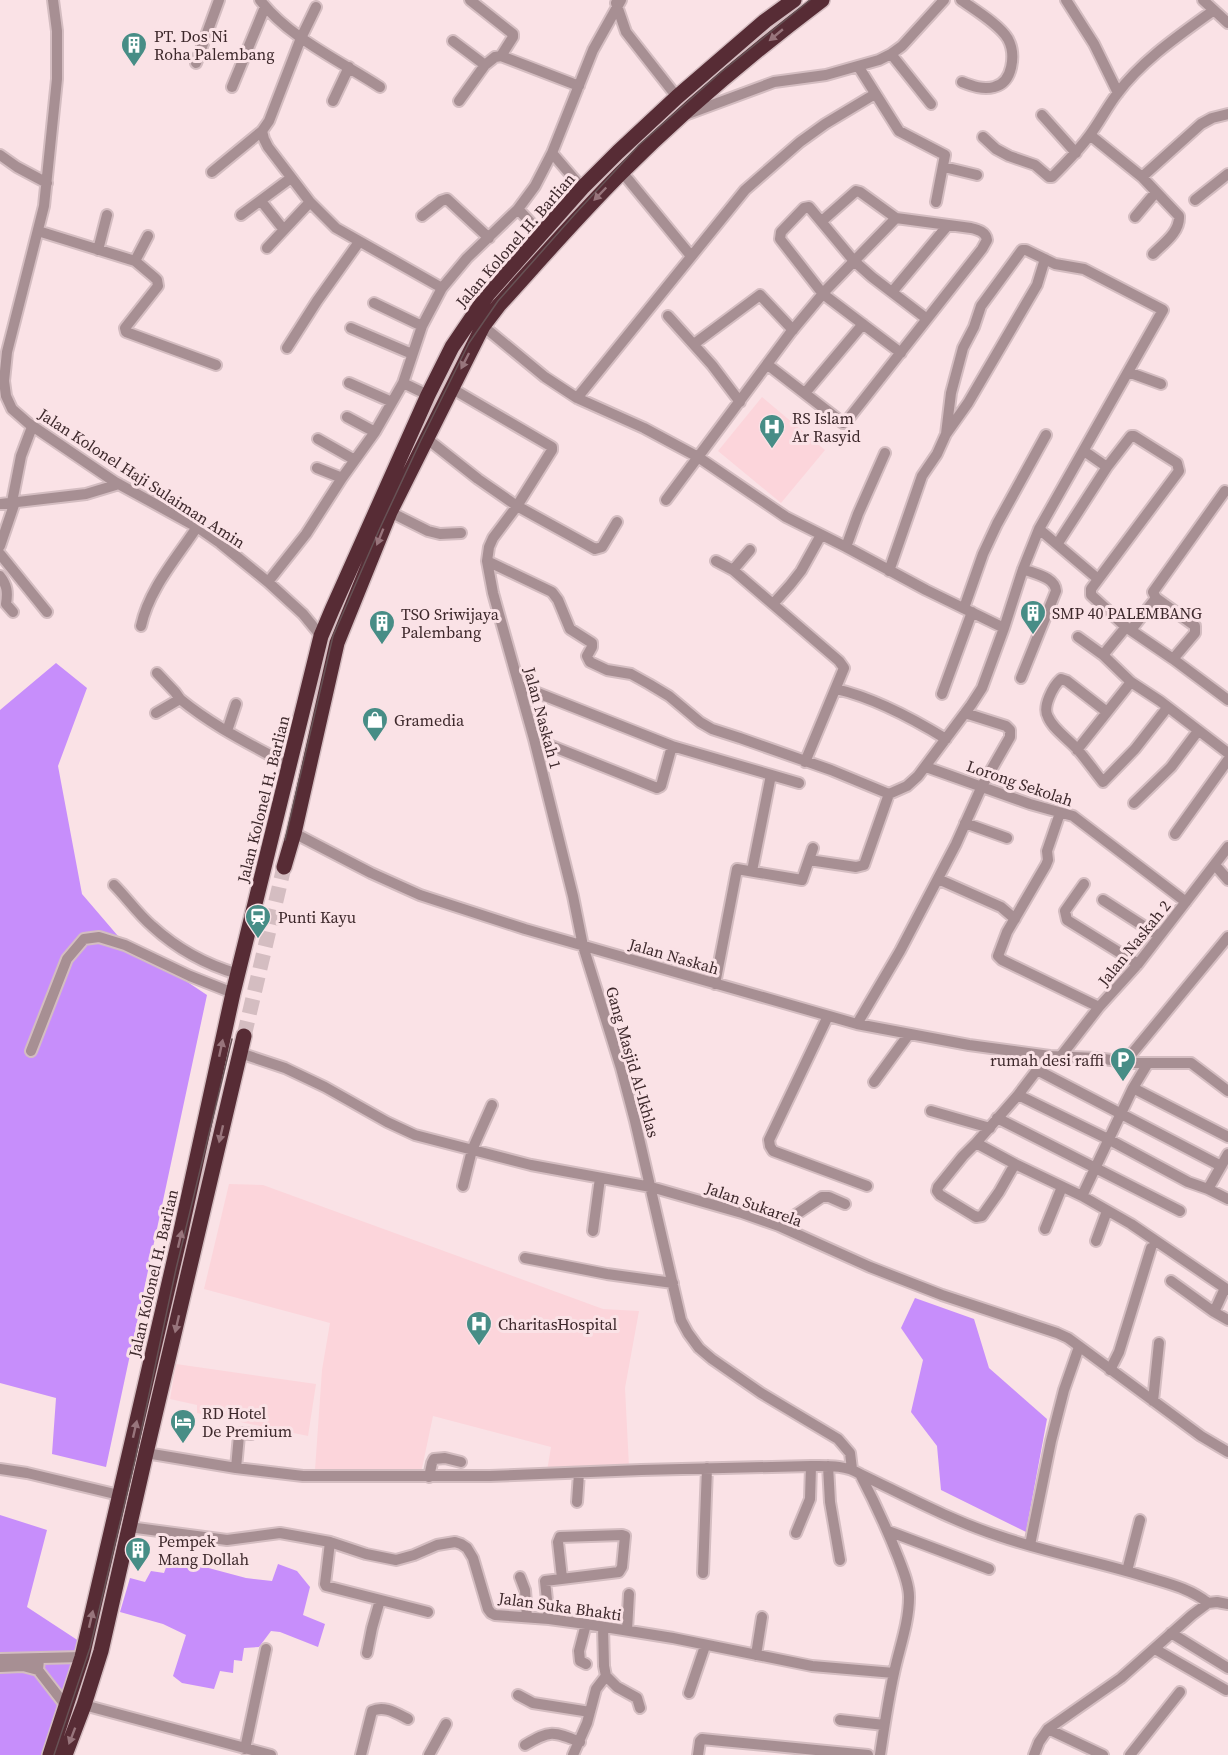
<svg xmlns="http://www.w3.org/2000/svg" width="1228" height="1755" viewBox="0 0 1228 1755" font-family="'Source Serif 4',serif">
  <rect width="100%" height="100%" fill="#fae2e6"/>
  <path fill="#fcd5db" d="M762,397L825,450L781,503L718,451Z
    M229,1184L263,1185L603,1309L639,1311L625,1388L629,1467L547,1471L551,1447L433,1416L421,1473L315,1470L322,1370L330,1323L204,1289Z
    M176,1364L316,1384L308,1436L197,1413V1405L170,1399Z"/>
  <path fill="#c78efb" d="M56,663L87,688L58,766L82,894L118,936L207,995L106,1467L52,1454L56,1398L0,1383V710Z
    M915,1298L974,1319L989,1368L1047,1419L1026,1532L941,1490L937,1446L911,1412L923,1360L901,1328Z
    M0,1515L47,1530L27,1607L88,1647L45,1755H0Z
    M168,1562L201,1566L246,1578L272,1581L278,1564L297,1571L310,1587L303,1615L325,1624L318,1647L280,1632L271,1631L259,1647L244,1648L242,1661L234,1660L233,1673L220,1671L214,1689L182,1683L173,1676L186,1635L163,1624L120,1612L130,1578L145,1582L151,1571L164,1573Z"/>
  <g fill="none" stroke-linecap="round" stroke-linejoin="round">
    <path stroke="#d4bdc1" stroke-width="15" stroke-dasharray="15 8" stroke-linecap="butt" d="M244,1036L284,867"/>
    <defs>
      <path id="minor" d="M53,0L57,31V79L44,206L7,352L4,381L6,396L12,409L28,423L115,482L197,527L220,543L268,582L303,614L321,636
        M260,0C288,37 340,61 380,87
        M470,0L513,34V37L501,56
        M961,0C975,10 1000,25 1008,39C1016,54 1013,83 994,87C983,90 972,86 962,82
        M1066,0L1094,44L1118,93
        M1203,0L1228,23
        M616,3L626,32L677,97
        M316,7L301,38L269,121L262,131L264,139L268,147L310,202L336,228L442,288L422,326L403,383L428,395
        M453,41L485,65
        M891,54L931,104
        M196,63L219,0
        M858,66L899,131L945,155L936,202
        M232,87L265,7
        M333,101L349,67
        M459,101L485,65L495,57L501,56L579,86
        M685,115L774,82L826,75L879,60L891,54L902,46L944,0
        M1042,115L1076,153
        M1090,135L1142,177L1179,216C1180,232 1164,243 1153,254
        M983,137L996,149L1009,156L1035,165L1049,177H1052C1065,164 1078,151 1089,136C1099,123 1107,107 1117,94C1142,60 1181,34 1214,10
        M0,155L17,167L47,183
        M944,167L977,175
        M212,172L262,131
        M622,172L691,256
        M1142,177L1201,124L1212,118L1228,114
        M582,188L552,153L593,50L621,0
        M1195,200L1228,174
        M261,201L284,230
        M518,209L535,186L552,153
        M241,215L291,178
        M422,216L441,201L447,199L489,238
        M1135,217L1156,192
        M38,231L135,261L154,277L157,280L158,286L125,328L126,332L216,365
        M267,248L310,202
        M98,250L107,215
        M135,261L148,236
        M442,288L467,258L518,209L542,235
        M892,292L948,225
        M374,303L422,326
        M668,316L712,365L740,402
        M483,326L545,377L577,398L644,428L698,457L786,517L846,547L926,590L1004,628
        M351,328L412,354
        M694,344L760,295L793,330
        M287,348L317,301L359,242
        M901,353L823,294L780,239L781,232L804,208L809,207L854,261L872,277L927,319
        M768,365L843,423L846,422L982,249L987,240C986,232 979,230 971,228L896,218L860,192L856,191L822,221
        M1128,372L1161,384
        M349,383L392,402
        M451,388L552,447V450L517,506L493,538L489,547L487,561L493,593L534,739L573,896L583,946L621,1068L635,1121L681,1320L688,1333L699,1348L712,1359L761,1393L838,1439L850,1453L852,1469
        M805,393L863,324
        M577,398L745,190L800,142L825,124L875,94
        M347,417L375,432
        M426,438L478,479L517,506L595,549L602,547L617,522
        M318,439L355,460
        M1084,451L1107,467
        M317,468L342,478
        M666,500L791,332L826,290L896,218
        M12,502L21,456L32,427
        M0,504L86,494L119,484
        M390,512L428,531L440,534L461,533
        M1039,529L1098,579
        M1058,543L1107,467L1131,436H1134L1177,463L1179,471L1091,589V595L1126,627L1173,659L1228,700
        M0,546L15,502
        M846,547L858,514L885,453
        M0,554L47,612
        M487,561L552,592L558,600L570,629L592,643V647L587,656L590,662L607,670L631,674L649,684L669,696L700,722L712,729L740,738L831,770L889,794L864,865L856,867L809,860
        M716,561L733,570L839,661L844,668L805,762
        M733,570L750,550
        M889,571L922,476L937,454L946,434L968,403L1037,285L1045,259
        M0,576C7,585 8,592 6,604L13,612
        M268,582L306,534L342,478L375,432L403,383
        M773,604L790,585L801,571L821,535
        M964,608L983,554L997,524L1046,435
        M141,626C149,589 176,559 197,527
        M1131,630L1156,598
        M1078,637L1103,655L1131,682L1160,701L1228,753
        M1103,655L1126,627
        M1173,659L1195,633V626L1156,598L1153,592L1225,491
        M157,673L175,692L180,699
        M1021,678L1056,591C1055,577 1035,574 1023,569
        M520,686L672,746L799,783
        M836,689C875,698 912,718 946,739
        M942,694L972,612
        M1107,712L1067,681L1061,679C1053,686 1042,707 1048,717C1053,729 1068,739 1077,749C1086,759 1094,771 1103,782L1135,749L1167,708
        M156,713L180,699C214,727 252,745 290,766
        M227,731L236,704
        M534,739L657,788L661,786L672,746
        M1077,750L1131,682
        M926,767L1030,804L1073,816L1186,902
        M889,794L907,786L918,776L971,705L982,688L1004,628L1023,569L1039,529L1163,310L1084,269L1055,264L1026,250H1022L981,306L974,327L963,348L951,393L946,434
        M1134,803L1171,767L1198,731
        M1060,813L1047,851L1048,860L1046,865L1007,932L998,956L1002,960L1099,1007
        M965,823L1007,838
        M294,833L371,873L420,895L525,929L857,1024L969,1045L1050,1056L1096,1058L1134,1063H1191L1228,1091
        M1175,834L1228,760
        M1215,865L1228,880
        M752,871L771,775
        M938,879L1001,907L1015,919
        M1084,884L1065,911L1067,920L1138,964
        M114,885C127,898 138,914 152,926C176,948 207,965 238,974
        M1103,900L1159,936
        M715,984L737,869L802,880L813,848
        M828,1016L769,1140L770,1146L773,1151L867,1186
        M857,1024L900,951L956,844L982,786L1010,737V730L1006,726L965,713
        M31,1051L67,959L84,939L99,937L125,945L190,976L233,993
        M240,1053L285,1068L325,1087L387,1122L415,1135L531,1165L651,1187L742,1213L779,1226L870,1267L942,1295L1057,1333L1068,1338L1201,1436L1228,1452
        M1050,1056L1037,1070L1018,1095L976,1143L1015,1164L1082,1196L1131,1224L1228,1290
        M1061,1056L1099,1007L1138,964L1228,847
        M1125,1062L1228,937
        M1037,1070L1221,1166
        M874,1082L909,1034
        M1133,1088L1228,1137
        M1018,1095L1108,1139L1188,1182L1208,1189L1228,1199
        M931,1111L990,1128
        M997,1118L1180,1211
        M976,1143L963,1156L938,1187L937,1191L940,1195L976,1217L982,1216L999,1192L1015,1164
        M463,1186L472,1150L492,1105
        M1208,1189L1228,1154
        M1082,1196L1133,1088L1148,1063
        M779,1226L822,1197H829L845,1204
        M1045,1229L1062,1187
        M593,1231L600,1178
        M1096,1241L1107,1211
        M525,1258L607,1274L673,1283
        M1171,1281L1214,1312L1228,1320
        M1214,1312L1225,1288
        M1110,1370L1119,1352L1151,1248
        M1153,1401L1159,1343
        M146,1453L236,1468L303,1476H490L641,1470L811,1466C828,1466 846,1465 860,1474C874,1501 887,1529 898,1557C903,1570 909,1584 909,1597C909,1623 899,1649 894,1673C888,1700 884,1728 880,1755
        M828,1466L830,1502L840,1560
        M236,1468L239,1435L240,1433L251,1434
        M0,1469L27,1473L119,1495
        M860,1474C906,1496 950,1520 999,1536C1048,1553 1100,1562 1150,1578C1170,1584 1191,1589 1208,1603
        M429,1477L432,1463L434,1459L445,1458L461,1462
        M577,1502L579,1473
        M129,1527L227,1540L280,1533L330,1542L366,1554L396,1560L414,1555L437,1545L455,1542L461,1544L467,1548L473,1558L488,1609L491,1613L495,1615L549,1619L586,1624L673,1638L812,1666L894,1673
        M888,1531L989,1569
        M796,1533L810,1499L811,1466
        M330,1542L325,1584L326,1586L428,1612
        M1030,1545L1051,1441L1064,1390L1079,1347
        M1127,1571L1140,1520
        M703,1573L707,1468
        M520,1577L525,1590L527,1617
        M549,1619L545,1581L619,1572L622,1567L625,1536L622,1535L560,1537L558,1542L562,1578
        M586,1624L579,1651L580,1661L586,1664
        M627,1630L629,1594
        M1171,1633L1228,1668
        M1155,1649L1226,1690
        M367,1653L372,1628L380,1600
        M756,1655L762,1617
        M0,1659L82,1657
        M39,1659L38,1670L66,1706
        M0,1667L23,1666L38,1670
        M606,1676L617,1687L637,1698L640,1708
        M689,1693L705,1646
        M518,1695L533,1703L590,1712
        M84,1705L271,1755
        M840,1720L884,1725
        M1048,1729L1103,1755
        M525,1745C550,1730 553,1731 580,1742
        M245,1749L266,1649
        M361,1755L372,1711C384,1705 396,1713 408,1719
        M429,1755L446,1724
        M573,1755L587,1723L596,1689L606,1676L604,1666L603,1627
        M698,1755L700,1741L702,1739L722,1741L868,1755
        M1034,1755L1039,1742L1048,1729L1121,1678L1192,1615L1208,1603L1217,1602L1228,1604
        M1130,1755L1180,1692"/>
      <path id="highway" d="M284,867L294,833L337,643L390,512L483,326L499,305C539,261 579,215 621,173C682,112 753,52 822,0
        M50,1755L82,1657L179,1240L233,993L321,636L332,610L428,395L452,347L488,294L582,188L618,152L677,97L765,21L794,0
        M65,1755L84,1705L101,1651L146,1453L244,1036"/>
    </defs>
    <use href="#minor" stroke="#d4bdc1" stroke-width="14"/>
    <use href="#highway" stroke="#d4bdc1" stroke-width="18"/>
    <use href="#minor" stroke="#a78f93" stroke-width="10"/>
    <use href="#highway" stroke="#572c35" stroke-width="15"/>
    <path stroke="#675255" stroke-width="1.5" d="M285,840L333,636L380,528L421,440L469,343L498,301L575,214L639,145L721,72L810,0
      M54,1755L90,1648L135,1460L176,1269L232,1039"/>
  </g>
  <defs><path id="oneway-solid" d="M-6-.8H1V-3.2L6.5 0L1 3.2V.8H-6Z" transform="scale(1.5)"/></defs>
  <g fill="#98757c">
    <use href="#oneway-solid" transform="translate(776 35) rotate(140)"/>
    <use href="#oneway-solid" transform="translate(600 194) rotate(134)"/>
    <use href="#oneway-solid" transform="translate(465 361) rotate(117)"/>
    <use href="#oneway-solid" transform="translate(380 537) rotate(112)"/>
    <use href="#oneway-solid" transform="translate(221 1048) rotate(-78)"/>
    <use href="#oneway-solid" transform="translate(221 1134) rotate(103)"/>
    <use href="#oneway-solid" transform="translate(180 1239) rotate(-77)"/>
    <use href="#oneway-solid" transform="translate(177 1324) rotate(103)"/>
    <use href="#oneway-solid" transform="translate(135 1429) rotate(-77)"/>
    <use href="#oneway-solid" transform="translate(91 1619) rotate(-77)"/>
    <use href="#oneway-solid" transform="translate(72 1736) rotate(111)"/>
  </g>
  <defs>
    <symbol id="building-pin" viewBox="-11 -11 22 30"><path d="M0 17L-7.5 6A9.5 9.5 0 1 1 7.5 6Z" fill="#478d86" stroke="#fae2e6"/><path d="M-4-6H4V6H1V3H-1V6H-4ZM-2.5-4.3h1.7v1.8h-1.7ZM.8-4.3h1.7v1.8H.8ZM-2.5-1h1.7V.8h-1.7ZM.8-1h1.7V.8H.8Z" fill="#fff"/></symbol>
    <symbol id="hospital-pin" viewBox="-11 -11 22 30"><path d="M0 17L-7.5 6A9.5 9.5 0 1 1 7.5 6Z" fill="#478d86" stroke="#fae2e6"/><path d="M-5-5h3v3.5h4V-5h3V5h-3V1.5h-4V5h-3Z" fill="#fff"/></symbol>
    <symbol id="shop-pin" viewBox="-11 -11 22 30"><path d="M0 17L-7.5 6A9.5 9.5 0 1 1 7.5 6Z" fill="#478d86" stroke="#fae2e6"/><path d="M-5-2.5h2.3a2.7 3.5 0 0 1 5.4 0H5L5.5 6h-11ZM-1.5-2.5h3a1.5 2.3 0 0 0-3 0Z" fill="#fff"/></symbol>
    <symbol id="station-pin" viewBox="-11 -11 22 30"><path d="M0 17L-7.5 6A9.5 9.5 0 1 1 7.5 6Z" fill="#478d86" stroke="#fae2e6"/><path d="M-3-6H3Q5-6 5-4V2Q5 4 3 4L4.5 6H3L1.5 4h-3L-3 6H-4.5L-3 4Q-5 4-5 2V-4Q-5-6-3-6ZM-3.5-4v3h7v-3ZM-3.5 1v1.5H-2V1ZM2 1v1.5H3.5V1Z" fill="#fff"/></symbol>
    <symbol id="parking-pin" viewBox="-11 -11 22 30"><path d="M0 17L-7.5 6A9.5 9.5 0 1 1 7.5 6Z" fill="#478d86" stroke="#fae2e6"/><path d="M-3.5-5.5H1a3.5 3.5 0 0 1 0 7H-1V5.5H-3.5ZM-1-3.4V-.6H.8a1.4 1.4 0 0 0 0-2.8Z" fill="#fff"/></symbol>
    <symbol id="hotel-pin" viewBox="-11 -11 22 30"><path d="M0 17L-7.5 6A9.5 9.5 0 1 1 7.5 6Z" fill="#478d86" stroke="#fae2e6"/><path d="M-6-4.5h1.5V1H6V5H4.5V3h-9V5H-6ZM-4 0a1.8 1.8 0 1 1 3.6 0ZM.5 0V-2.5h3Q6-2.5 6 0Z" fill="#fff"/></symbol>
  </defs>
  <g fill-rule="evenodd">
    <use href="#building-pin" x="119" y="30" width="30" height="40"/>
    <use href="#hospital-pin" x="757" y="412" width="30" height="40"/>
    <use href="#building-pin" x="1018" y="598" width="30" height="40"/>
    <use href="#building-pin" x="367" y="608" width="30" height="40"/>
    <use href="#shop-pin" x="360" y="705" width="30" height="40"/>
    <use href="#station-pin" x="243" y="902" width="30" height="40"/>
    <use href="#parking-pin" x="1108" y="1045" width="30" height="40"/>
    <use href="#hospital-pin" x="464" y="1309" width="30" height="40"/>
    <use href="#hotel-pin" x="168" y="1407" width="30" height="40"/>
    <use href="#building-pin" x="123" y="1535" width="30" height="40"/>
  </g>
  <g text-anchor="middle" stroke-width="6" stroke-linejoin="round" paint-order="stroke">
    <g font-size="16" fill="#3d282b" stroke="#fae2e6" text-anchor="start">
      <text x="154" y="42">PT. Dos Ni<tspan x="154" dy="18">Roha Palembang</tspan></text>
      <text x="792" y="424">RS Islam<tspan x="792" dy="18">Ar Rasyid</tspan></text>
      <text x="1052" y="619">SMP 40 PALEMBANG</text>
      <text x="401" y="620">TSO Sriwijaya<tspan x="401" dy="18">Palembang</tspan></text>
      <text x="394" y="726">Gramedia</text>
      <text x="278" y="923">Punti Kayu</text>
      <text x="1104" y="1066" text-anchor="end">rumah desi raffi</text>
      <text x="498" y="1330">CharitasHospital</text>
      <text x="202" y="1419">RD Hotel<tspan x="202" dy="18">De Premium</tspan></text>
      <text x="158" y="1547">Pempek<tspan x="158" dy="18">Mang Dollah</tspan></text>
    </g>
    <g font-size="16" fill="#3d282b" stroke="#fae2e6">
      <text transform="translate(515 240) rotate(-49)" y="6">Jalan Kolonel H. Barlian</text>
      <text transform="translate(142 478) rotate(33)" y="6">Jalan Kolonel Haji Sulaiman Amin</text>
      <text transform="translate(543 718) rotate(75)" y="6">Jalan Naskah 1</text>
      <text transform="translate(1020 783) rotate(19)" y="6">Lorong Sekolah</text>
      <text transform="translate(263 799) rotate(-76)" y="6">Jalan Kolonel H. Barlian</text>
      <text transform="translate(1134 943) rotate(-51)" y="6">Jalan Naskah 2</text>
      <text transform="translate(674 956) rotate(16)" y="6">Jalan Naskah</text>
      <text transform="translate(633 1062) rotate(74)" y="6">Gang Masjid Al-Ikhlas</text>
      <text transform="translate(754 1204) rotate(20)" y="6">Jalan Sukarela</text>
      <text transform="translate(153 1273) rotate(-77)" y="6">Jalan Kolonel H. Barlian</text>
      <text transform="translate(560 1606) rotate(8)" y="6">Jalan Suka Bhakti</text>
    </g>
  </g>
</svg>
